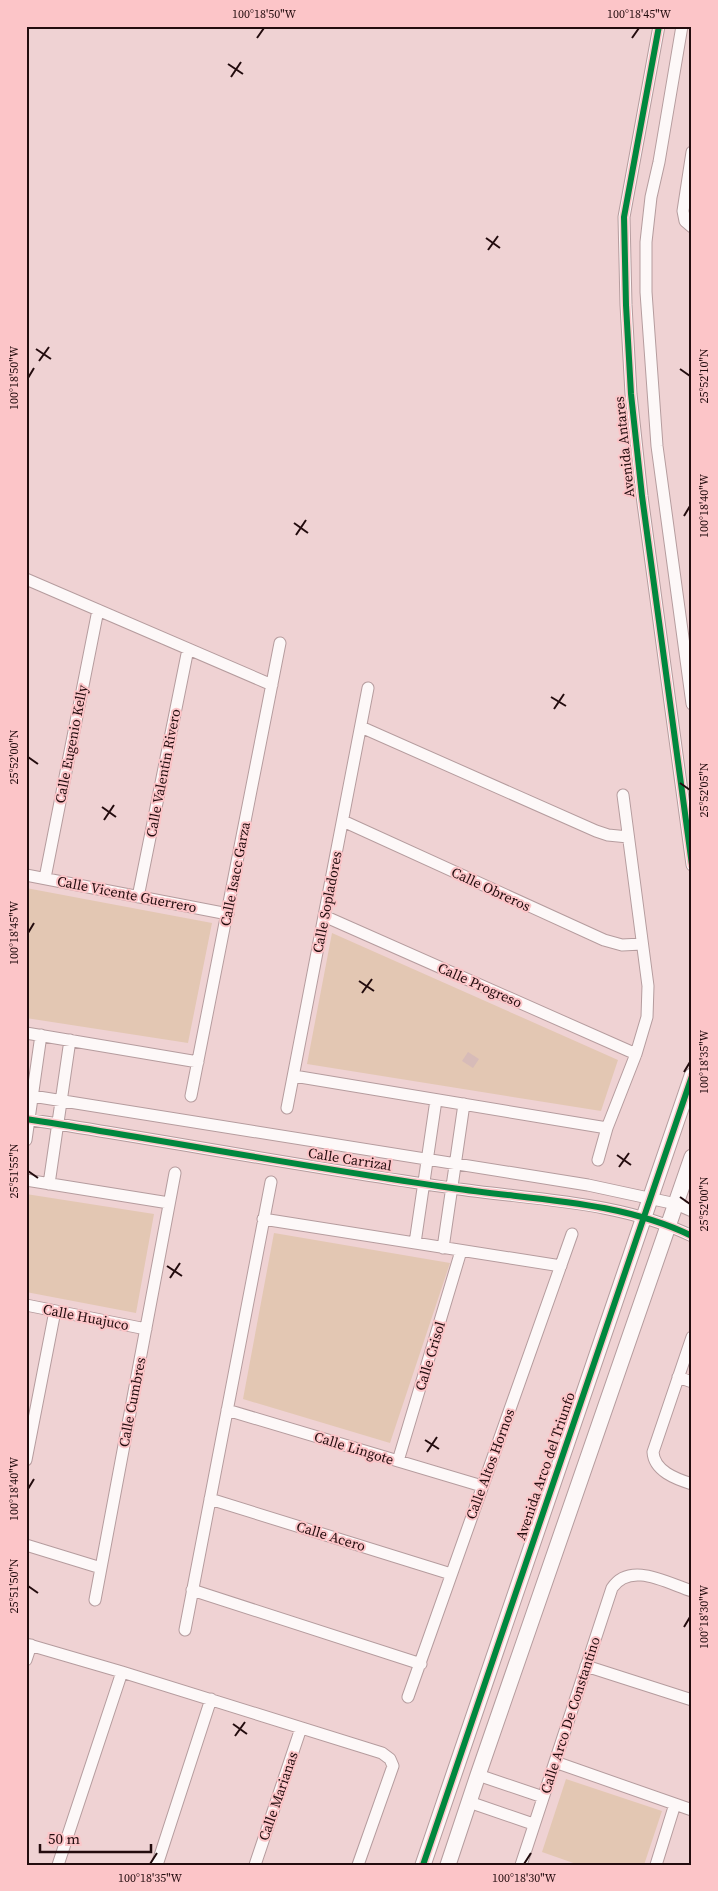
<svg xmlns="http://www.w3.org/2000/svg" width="718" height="1891" viewBox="0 0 718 1891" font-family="'Source Serif 4',serif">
  <rect width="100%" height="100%" fill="#efd2d3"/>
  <path fill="#e3c7b3" d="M26,888L212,923L188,1043L26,1018Z
    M332,933L618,1060L601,1111L307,1064Z
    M26,1194L154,1214L136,1313L26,1292Z
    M274,1233L450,1263L390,1443L243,1399Z
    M566,1779L662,1811L644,1865H579L542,1852Z"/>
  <path fill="#d7bbb8" d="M468,1052L479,1059L473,1068L462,1061Z"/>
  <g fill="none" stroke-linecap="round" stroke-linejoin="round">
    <defs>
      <path id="minor" d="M659,26L624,217L626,305L631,394L642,496L692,865
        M682,26L659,162L651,197L646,242V292L657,446L692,704
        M692,152L683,211L685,221L692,227
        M26,579L272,685
        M361,727L596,831L608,835L628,837
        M343,821L604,940L622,945L642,944
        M26,875L228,914
        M45,878L98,610
        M138,897L188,649
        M324,916L636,1054
        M26,1033L198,1062
        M294,1076L607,1128
        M26,1095L588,1185L676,1204L692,1211
        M191,1096L280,643
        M287,1108L368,688
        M26,1119C168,1141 310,1168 452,1188C531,1200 618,1200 692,1236
        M26,1140L41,1035
        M598,1160L607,1128L636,1054L647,1017L648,986L623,795
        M26,1180L169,1203
        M49,1184L70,1040
        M263,1219L561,1266
        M415,1243L436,1100
        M443,1248L464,1104
        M26,1305L146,1329
        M692,1337L653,1452C654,1471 676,1479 692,1484
        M678,1377L692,1382
        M227,1410L482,1486
        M26,1460L55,1311
        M398,1461L461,1251
        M210,1499L451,1574
        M26,1545L101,1568
        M192,1590L421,1664
        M95,1600L175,1173
        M185,1630L271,1182
        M26,1644L122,1672L382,1753L390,1759L393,1766L358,1865
        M26,1660L31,1645
        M586,1666L692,1700
        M408,1697L572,1234
        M555,1762L692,1810
        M478,1775L543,1797
        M469,1802L533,1824
        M58,1865L122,1672
        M157,1865L211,1699
        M255,1865L301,1728
        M521,1865L612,1588C630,1561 667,1583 692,1591
        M656,1865L675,1804"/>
      <path id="tertiary" d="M423,1865L692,1076
        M448,1865L478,1775L692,1157"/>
    </defs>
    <use href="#minor" stroke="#b59c9e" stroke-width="13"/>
    <use href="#tertiary" stroke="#b59c9e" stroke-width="17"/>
    <use href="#minor" stroke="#fdf8f8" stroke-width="11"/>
    <use href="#tertiary" stroke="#fdf8f8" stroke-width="15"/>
    <defs>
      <path id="cycleway" d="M659,26L624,217L626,305L631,394L642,496L692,865
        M26,1119C168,1141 310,1168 452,1188C531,1200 618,1200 692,1236
        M423,1865L692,1076"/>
    </defs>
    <use href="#cycleway" stroke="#fcc5c8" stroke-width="9"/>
    <use href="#cycleway" stroke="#00873e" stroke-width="6"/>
  </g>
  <path fill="none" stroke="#230c0e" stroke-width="2" d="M257,38L264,28M632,38L639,28M228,64L243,74M231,77L241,62M486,238L500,248M488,250L498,236M36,349L51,359M39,361L49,347M680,369L690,376M28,378L34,368M684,516L690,506M294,523L308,533M296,535L306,520M551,697L566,706M554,709L564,694M28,757L38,764M680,783L690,790M102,807L116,817M104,820L114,805M28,933L34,923M359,981L374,991M362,993L372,979M684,1072L690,1062M617,1155L631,1165M619,1167L629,1153M28,1171L38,1178M680,1197L690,1204M167,1266L182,1276M170,1278L180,1263M425,1440L439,1449M427,1452L437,1437M28,1489L34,1479M28,1586L38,1593M684,1627L690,1617M233,1724L247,1734M235,1736L245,1722M150,1864L157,1853M524,1864L531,1853"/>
  <g text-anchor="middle" stroke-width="4" stroke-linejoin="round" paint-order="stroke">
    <g font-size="14" fill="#230c0e" stroke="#fcc5c8">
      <text transform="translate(624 447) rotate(-96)" y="5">Avenida Antares</text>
      <text transform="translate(71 744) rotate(-79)" y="5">Calle Eugenio Kelly</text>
      <text transform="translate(163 773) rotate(-79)" y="5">Calle Valentin Rivero</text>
      <text transform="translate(235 874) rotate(-79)" y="5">Calle Isacc Garza</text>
      <text transform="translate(491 889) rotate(25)" y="5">Calle Obreros</text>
      <text transform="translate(127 894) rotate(11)" y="5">Calle Vicente Guerrero</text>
      <text transform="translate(327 902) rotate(-79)" y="5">Calle Sopladores</text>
      <text transform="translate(480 985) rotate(24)" y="5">Calle Progreso</text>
      <text transform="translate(350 1159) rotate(9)" y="5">Calle Carrizal</text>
      <text transform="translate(86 1317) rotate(11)" y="5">Calle Huajuco</text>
      <text transform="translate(430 1356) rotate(-73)" y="5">Calle Crisol</text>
      <text transform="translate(132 1402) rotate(-79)" y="5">Calle Cumbres</text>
      <text transform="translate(354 1448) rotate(17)" y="5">Calle Lingote</text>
      <text transform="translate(490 1464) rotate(-70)" y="5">Calle Altos Hornos</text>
      <text transform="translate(545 1466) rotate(-71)" y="5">Avenida Arco del Triunfo</text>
      <text transform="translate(331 1536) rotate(17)" y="5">Calle Acero</text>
      <text transform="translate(570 1715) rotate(-72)" y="5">Calle Arco De Constantino</text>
      <text transform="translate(278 1796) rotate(-71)" y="5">Calle Marianas</text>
    </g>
  </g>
  <rect width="718" height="1891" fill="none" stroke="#fcc5c8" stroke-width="55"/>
  <path d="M40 1844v8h111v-8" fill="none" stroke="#230c0e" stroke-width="2.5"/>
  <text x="48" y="1844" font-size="15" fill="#230c0e" stroke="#fcc5c8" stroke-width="4" paint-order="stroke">50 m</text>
  <rect x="28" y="28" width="662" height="1836" fill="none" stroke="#230c0e" stroke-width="2"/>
  <g font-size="12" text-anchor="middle" fill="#230c0e">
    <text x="264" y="18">100°18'50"W</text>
    <text x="639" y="18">100°18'45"W</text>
    <text transform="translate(704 376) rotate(-90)" y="4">25°52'10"N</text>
    <text transform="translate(14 378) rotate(-90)" y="4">100°18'50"W</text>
    <text transform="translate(704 506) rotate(-90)" y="4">100°18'40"W</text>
    <text transform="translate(14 757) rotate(-90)" y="4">25°52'00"N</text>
    <text transform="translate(704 790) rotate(-90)" y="4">25°52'05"N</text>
    <text transform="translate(14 933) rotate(-90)" y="4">100°18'45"W</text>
    <text transform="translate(704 1062) rotate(-90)" y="4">100°18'35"W</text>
    <text transform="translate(14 1171) rotate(-90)" y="4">25°51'55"N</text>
    <text transform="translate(704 1204) rotate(-90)" y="4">25°52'00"N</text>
    <text transform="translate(14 1489) rotate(-90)" y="4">100°18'40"W</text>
    <text transform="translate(14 1586) rotate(-90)" y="4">25°51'50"N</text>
    <text transform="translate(704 1617) rotate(-90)" y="4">100°18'30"W</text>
    <text x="150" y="1882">100°18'35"W</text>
    <text x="524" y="1882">100°18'30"W</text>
  </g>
</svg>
